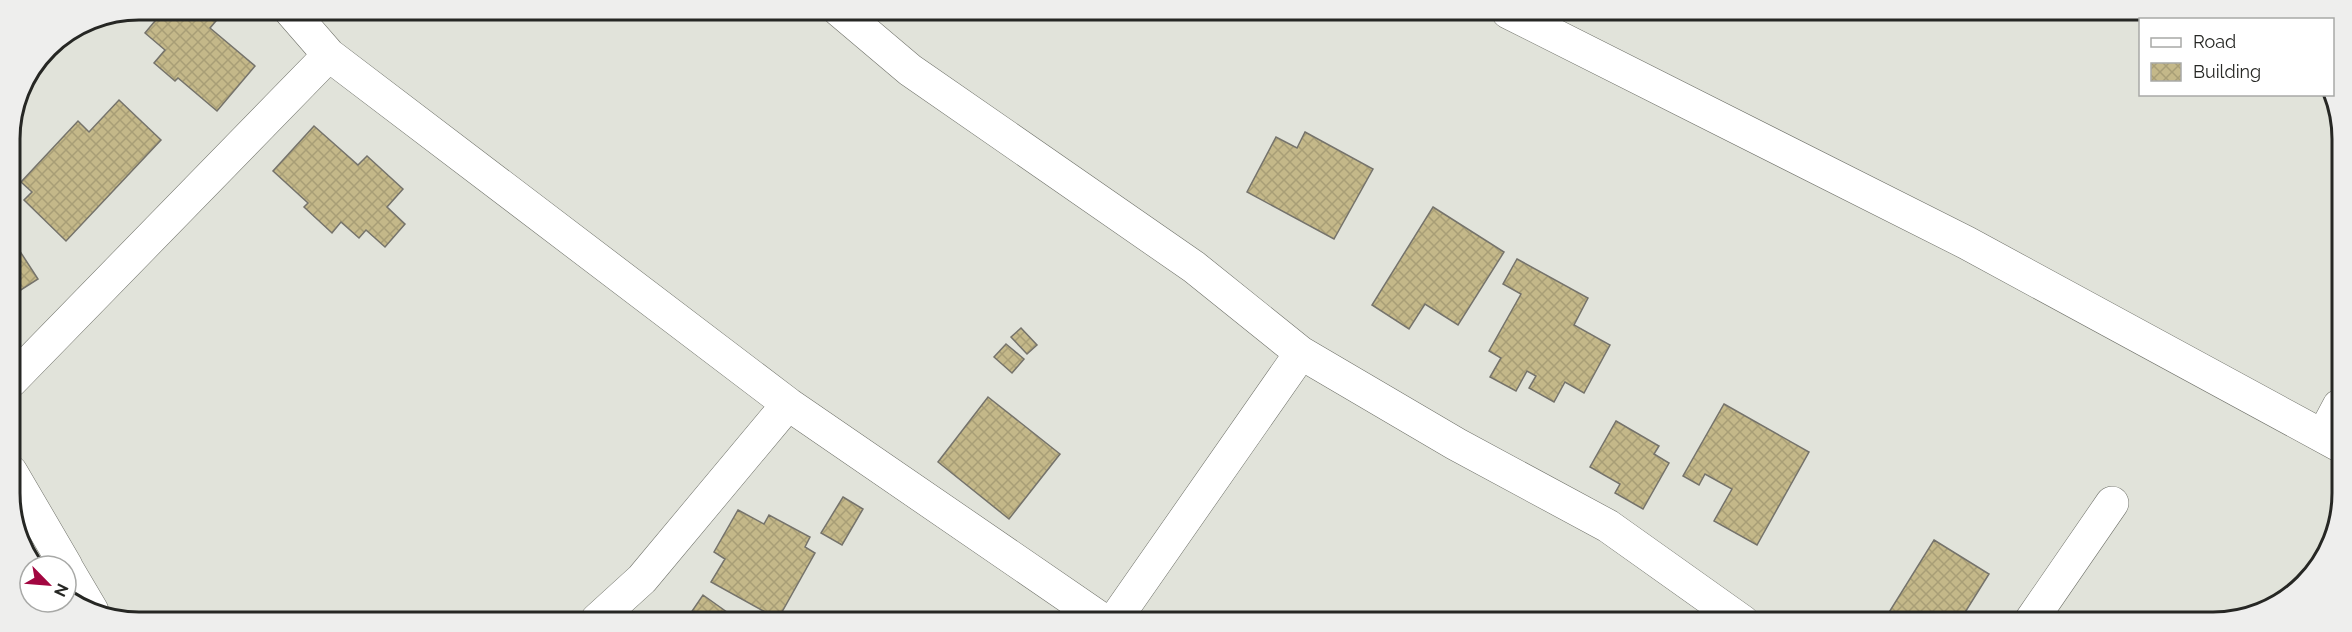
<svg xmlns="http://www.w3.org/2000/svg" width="2352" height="632" viewBox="0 0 2352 632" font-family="Raleway,sans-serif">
  <defs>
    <pattern id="building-cross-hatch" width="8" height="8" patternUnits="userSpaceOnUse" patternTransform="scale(1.5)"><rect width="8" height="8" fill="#c4b889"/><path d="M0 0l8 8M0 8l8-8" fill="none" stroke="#a89e76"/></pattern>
  </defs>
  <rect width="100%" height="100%" fill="#e1e3da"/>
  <path fill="url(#building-cross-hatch)" stroke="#75736b" stroke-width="1.5" d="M165,9H214L221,15L210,28L255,66L217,111L178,78L175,81L154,63L165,50L145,33Z
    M119,100L161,140L66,241L24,200L32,192L21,182L78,121L89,132Z
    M314,126L358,165L367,156L403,189L387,207L405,224L385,247L366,230L359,238L341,222L332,233L304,207L308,203L273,171Z
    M1305,132L1373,169L1334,239L1247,192L1276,137L1297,148Z
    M1433,207L1504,252L1458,325L1425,304L1409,329L1372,305Z
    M10,236L38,279L10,297Z
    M1517,259L1588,298L1574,325L1610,345L1584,393L1565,382L1554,402L1529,388L1536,376L1527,371L1516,391L1490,377L1501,358L1489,351L1521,294L1503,284Z
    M1021,328L1037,345L1027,354L1011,337Z
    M1006,344L1024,359L1012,373L994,357Z
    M988,397L1060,454L1009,519L938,462Z
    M1724,404L1809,452L1757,545L1714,521L1732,489L1705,474L1699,485L1683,476Z
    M1616,421L1659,446L1654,454L1669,463L1643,509L1615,493L1620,484L1590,467Z
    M843,497L863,509L842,545L821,533Z
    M738,510L764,524L769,515L810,537L805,547L815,553L778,619L711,582L725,559L714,552Z
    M1934,540L1989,574L1959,622H1883Z
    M703,595L738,620H686Z"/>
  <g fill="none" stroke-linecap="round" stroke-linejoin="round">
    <defs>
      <path id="minor" d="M289,9L329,55L788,404L1104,621
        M839,10L910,70L1194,267L1301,353L1456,444L1608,526L1743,622
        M1508,12L1967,243L2339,445
        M11,381L329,55
        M2323,436L2339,406
        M11,472L66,566
        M66,567L92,611
        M597,620L642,579L788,404
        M1114,621L1301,353
        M2030,622L2112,503"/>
    </defs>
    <use href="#minor" stroke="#6f7169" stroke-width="34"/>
    <use href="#minor" stroke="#fff" stroke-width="33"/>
  </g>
  <path d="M0 0H2352V632H0ZM139 20H2213A119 119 0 0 1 2332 139V493A119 119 0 0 1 2213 612H139A119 119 0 0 1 20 493V139A119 119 0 0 1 139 20Z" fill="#eeeeed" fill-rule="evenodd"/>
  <path fill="none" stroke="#262724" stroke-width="3" d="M139 20H2213A119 119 0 0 1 2332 139V493A119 119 0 0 1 2213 612H139A119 119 0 0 1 20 493V139A119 119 0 0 1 139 20Z"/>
  <rect x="2139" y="18" width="195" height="78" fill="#ffffff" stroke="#a8a9a7" stroke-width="1.5"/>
  <rect x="2151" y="38" width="30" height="9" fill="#ffffff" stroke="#a8a9a7" stroke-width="1.5"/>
  <text x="2193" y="48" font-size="18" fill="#262724">Road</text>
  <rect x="2151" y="63" width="30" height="18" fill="url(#building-cross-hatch)" stroke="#a8a9a7" stroke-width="1.5"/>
  <text x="2193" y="78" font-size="18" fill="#262724">Building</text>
  <g transform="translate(48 584) rotate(115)"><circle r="28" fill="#ffffff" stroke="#a8a9a7" stroke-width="1.5"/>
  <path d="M0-4.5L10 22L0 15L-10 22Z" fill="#a20640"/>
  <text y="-9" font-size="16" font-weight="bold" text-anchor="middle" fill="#262724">N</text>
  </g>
</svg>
